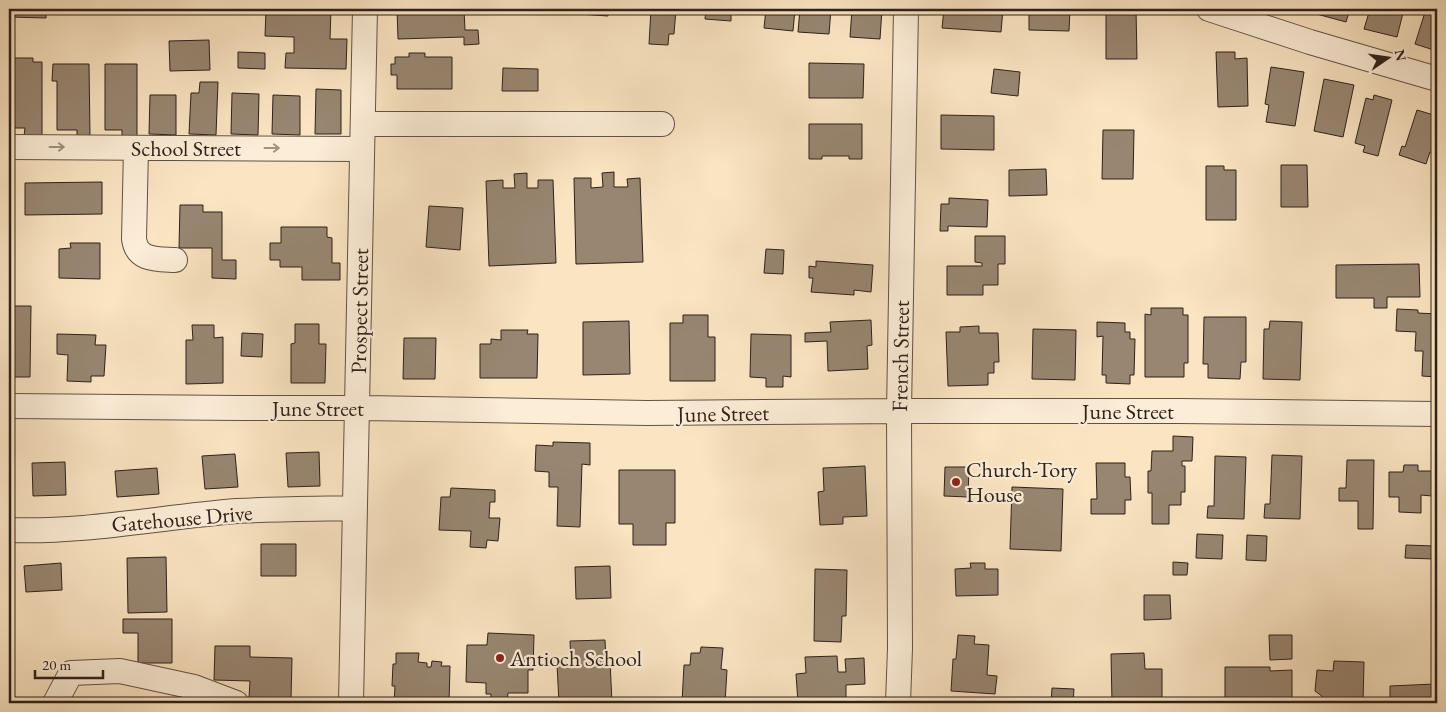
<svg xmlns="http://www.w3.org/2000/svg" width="1446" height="712" viewBox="0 0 1446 712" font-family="'EB Garamond',serif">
  <rect width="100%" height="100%" fill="#fae4c2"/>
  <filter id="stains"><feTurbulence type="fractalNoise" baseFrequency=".004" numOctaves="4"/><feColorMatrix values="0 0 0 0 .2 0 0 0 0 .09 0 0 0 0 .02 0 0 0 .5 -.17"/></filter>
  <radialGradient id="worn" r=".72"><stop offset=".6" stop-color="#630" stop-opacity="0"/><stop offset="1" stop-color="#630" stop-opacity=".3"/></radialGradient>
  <path fill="#988671" stroke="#2e211a" d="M9,9H46V18L9,17Z
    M266,9H331L330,39H347L346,69L285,68L286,53H294V37L265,36Z
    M397,9H464L465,30H478L479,44L464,45V37L398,39Z
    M580,9H608V16L579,14Z
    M651,9H676L674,34H669L668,45L649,44Z
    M706,9H731V21L705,19Z
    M766,9H795L793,31L764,28Z
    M800,9H831L829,34L798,32Z
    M852,9H882L880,39L850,37Z
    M944,9H1003L1001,32L942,28Z
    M1029,9H1070L1069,31L1029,30Z
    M1314,9H1350L1346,22L1313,13Z
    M1370,9H1404L1397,37L1364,29Z
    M1426,9H1437V51L1415,44Z
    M1106,10H1136L1137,59H1106Z
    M209,40L210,70L170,71L169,41Z
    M238,52L265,53V69L238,68Z
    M1216,52H1235V59L1247,58L1248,106L1218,107Z
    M409,53H425V57H452V89H397V75H391V64H395V57H409Z
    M9,58H33V62H42V136H24L25,128H10Z
    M809,63L864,64L863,98H809Z
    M53,64H89L90,136H77V130H57V81H52Z
    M105,64H137V138H122V130H105Z
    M1271,67L1304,72L1295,126L1266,122L1269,105L1265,104Z
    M503,68L538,69V91H502Z
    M994,69L1020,72L1018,96L991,93Z
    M1324,79L1354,85L1343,137L1314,131Z
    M200,82H218L216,135L189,134L191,93H199Z
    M316,89L341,90V134H315Z
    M232,93L259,94L258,135L231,134Z
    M150,95H176V135L149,134Z
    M273,95L300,96V135L272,134Z
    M1374,95L1392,100L1378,156L1363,152L1365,146L1355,143L1366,98L1373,100Z
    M1417,110L1437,116V125L1432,141L1437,143L1434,153L1430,152L1426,164L1399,155L1402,146L1405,147Z
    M941,115L994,116V150L941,149Z
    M809,124H862V159H849V156H822V159H809Z
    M1103,130H1134L1133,179H1102Z
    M1281,165H1307L1308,207H1281Z
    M1206,166H1224V170H1236V220H1206Z
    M1046,169L1047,195L1009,196V170Z
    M614,172V187H628L627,179L640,178L643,262L576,264L574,178H591V188L603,187L602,173Z
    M527,173V188H538V180H553L556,263L489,266L486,181L503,180V188H515L514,174Z
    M102,182V214L25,215V183Z
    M949,198L988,200L987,227L948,226V231H940L941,204H949Z
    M180,205H203V212H222V260H236V279L212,278V248H179Z
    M429,206L463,208L460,250L426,247Z
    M281,227H327V237L332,238V263H340V280H302V267H280V260H270V243H281Z
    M975,236H1005V264H998V285H983V295H947V266H982V263L975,262Z
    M70,243H100V279L59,278V249L71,248Z
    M766,249L784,250L783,274L764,273Z
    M816,261L873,265L871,292L854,290V295L811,292L813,278H809V266L816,267Z
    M1419,264L1420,297H1387V308H1374V298H1336V265Z
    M9,306H31L30,377H9Z
    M1151,308H1183V315H1188V363H1184V377H1145V314L1151,315Z
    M1397,309L1418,310V313L1437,314V377L1422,376L1423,351H1415L1416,332L1396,331Z
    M683,315H708V337H715V381H670V323H683Z
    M1204,317H1246V362H1241L1240,379L1208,378V364H1203Z
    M871,320L872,345L867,346L868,369L828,371L827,341L805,342V333L831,332L830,322Z
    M629,321L630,374L583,375V322Z
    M1270,321L1302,322L1300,380L1263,379L1264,329H1269Z
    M1097,322L1125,323V332H1130V339H1135L1134,375H1130V384L1106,383V375H1102L1103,336L1097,337Z
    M295,324H319V344H326L325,383H291V344L295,343Z
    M192,325H214V338L223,337V383L186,384V340H193Z
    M979,326V333H998L999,362H994V373H988V385L948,386L946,332H960V327Z
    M1033,329L1076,330L1075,380L1032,379Z
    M501,330H528L527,334H538L537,378H480V344H491V339L501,340Z
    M242,333L263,334L262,357L241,356Z
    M57,334L96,335L95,345H106L104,376H91V382L67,381L68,355L57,354Z
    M751,334L791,335V377L783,376V387H766V378L750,377Z
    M404,338H436L435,379H403Z
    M1173,436L1193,437L1192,461H1182V466H1185V492H1181V505H1169V524H1152V493H1148V471H1151L1152,451H1173Z
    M553,442L590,443V465L582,464L580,527L557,526L558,487H549V472L535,471L536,445L553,446Z
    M319,452L320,486L288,487L286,453Z
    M235,454L238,487L205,489L202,456Z
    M1272,455L1302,456L1300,519L1264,518L1265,504H1270Z
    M1215,456L1246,457L1244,519L1207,518L1208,506H1214Z
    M1347,460H1374L1373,529H1358V501H1339V488H1346Z
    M65,462L66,495L33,496L32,463Z
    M1096,463H1125V477H1130L1131,500H1125V514H1091V499H1097Z
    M1404,465H1418V471H1432V496L1421,495V513L1399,512V497H1389V472H1403Z
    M865,466L867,516L843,517V524L820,525L818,492L824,491L823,468Z
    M945,467H969L968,497L944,496Z
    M157,468L159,494L117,497L115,471Z
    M619,470H675V523H666V545H633V524H619Z
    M1012,487L1063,489L1061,551L1010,549Z
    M451,488L495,490V502H490L489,518H500L498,541L487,540L486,548L470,547L471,531L439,530L441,497H450Z
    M1197,534L1223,535L1222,559L1196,558Z
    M1247,535L1267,536L1266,561L1246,560Z
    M261,544H296V576H261Z
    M1406,545L1434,546V559L1405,558Z
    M166,557L167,612L128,613L127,558Z
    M1173,562L1188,563L1187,575H1173Z
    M61,563L62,590L26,592L24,566Z
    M970,563H985V569H998V595L956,596L955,569L971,568Z
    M610,566L611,598L576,599L575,567Z
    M815,569L847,570L846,616H842L841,642L814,641Z
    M1144,595H1170L1171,619L1144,620Z
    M123,619H172V663H138V633H123Z
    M488,633L534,635L533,670H528V693H508L507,703H491V694H486V683L466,682L467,645H487Z
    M958,635L975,636L974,644L989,645L987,675L997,676L995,694L951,691L953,659H956Z
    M1269,635H1292V659L1270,660Z
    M605,640L606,662L610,661L612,703H559L557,664L571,663L570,641Z
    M215,646H250V657L292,658L291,699L249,698L250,681L214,680Z
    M701,647L723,648L721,669L727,670L725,703H682L684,665H690L691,653H700Z
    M396,653H419L418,662L427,663V667H431L432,661L442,662L441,666H450L449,703H394L395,686H392L393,664H396Z
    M1144,653L1145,669H1162V703H1112L1111,654Z
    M837,656L838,672H846L845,659L864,658L865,684L846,685V703H798L796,674L806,673L805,657Z
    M1334,661L1364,662L1363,703H1318L1323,697L1315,691L1317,670L1333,671Z
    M1225,667H1270V671L1292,670V700H1269V703H1225Z
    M1434,684L1435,703H1390V686Z
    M1052,688L1074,689L1073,703H1051Z"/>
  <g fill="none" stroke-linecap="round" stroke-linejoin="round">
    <defs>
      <path id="minor" d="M1209,9L1310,42L1437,79
        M363,124H662
        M9,147L362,149
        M136,148L134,239C137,261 157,259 175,260
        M9,406L240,408H365L647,413L909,411H1179L1437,414
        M9,530C85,533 161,517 237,511C276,509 316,509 355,508
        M55,703L71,673L120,671L194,687L236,703
        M351,703L365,9
        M898,703L900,648L899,411L906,9"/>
    </defs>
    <use href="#minor" stroke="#615244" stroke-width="26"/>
    <use href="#minor" stroke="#fcedd7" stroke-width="24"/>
  </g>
  <defs><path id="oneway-shaft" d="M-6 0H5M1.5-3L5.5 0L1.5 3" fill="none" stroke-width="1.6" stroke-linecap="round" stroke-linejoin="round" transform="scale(1.25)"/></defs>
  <g stroke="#9f9182">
    <use href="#oneway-shaft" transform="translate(57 147)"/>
    <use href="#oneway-shaft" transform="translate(272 148)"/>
  </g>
  <g fill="#8f2418" stroke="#fcedd7" stroke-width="2">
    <circle cx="956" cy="482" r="5"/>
    <circle cx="500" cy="658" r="5"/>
  </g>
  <g text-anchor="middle" stroke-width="4.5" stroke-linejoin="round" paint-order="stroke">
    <g font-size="22" fill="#2e211a" stroke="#fcedd7">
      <text x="186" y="156">School Street</text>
      <text transform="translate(359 311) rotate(-89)" y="8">Prospect Street</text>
      <text transform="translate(900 356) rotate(-89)" y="8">French Street</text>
      <text x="318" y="416">June Street</text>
      <text x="1128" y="419">June Street</text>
      <text transform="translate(723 413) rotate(-1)" y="8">June Street</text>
      <text transform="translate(182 518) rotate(-5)" y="8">Gatehouse Drive</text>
    </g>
    <g font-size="22" fill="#2e211a" stroke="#fcedd7" text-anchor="start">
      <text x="966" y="477">Church-Tory<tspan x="966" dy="25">House</tspan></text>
      <text x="510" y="666">Antioch School</text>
    </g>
  </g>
  <rect width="1446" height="712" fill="none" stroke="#fae4c2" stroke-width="30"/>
  <rect x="10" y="10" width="1426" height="692" fill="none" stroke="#2e211a" stroke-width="2.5"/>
  <rect x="15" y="15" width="1416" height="682" fill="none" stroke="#2e211a"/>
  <g transform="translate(1388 58) rotate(77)" stroke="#fcedd7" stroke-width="4" paint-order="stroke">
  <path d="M0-4L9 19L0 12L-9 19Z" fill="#2e211a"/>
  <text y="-8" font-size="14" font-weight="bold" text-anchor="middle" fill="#2e211a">N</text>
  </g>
  <path d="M35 670v8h68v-8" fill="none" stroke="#2e211a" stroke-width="2.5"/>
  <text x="42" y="670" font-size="15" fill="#2e211a" stroke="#fcedd7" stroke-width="4" paint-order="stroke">20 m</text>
  <rect width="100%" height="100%" filter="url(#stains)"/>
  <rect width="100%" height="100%" fill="url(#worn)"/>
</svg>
